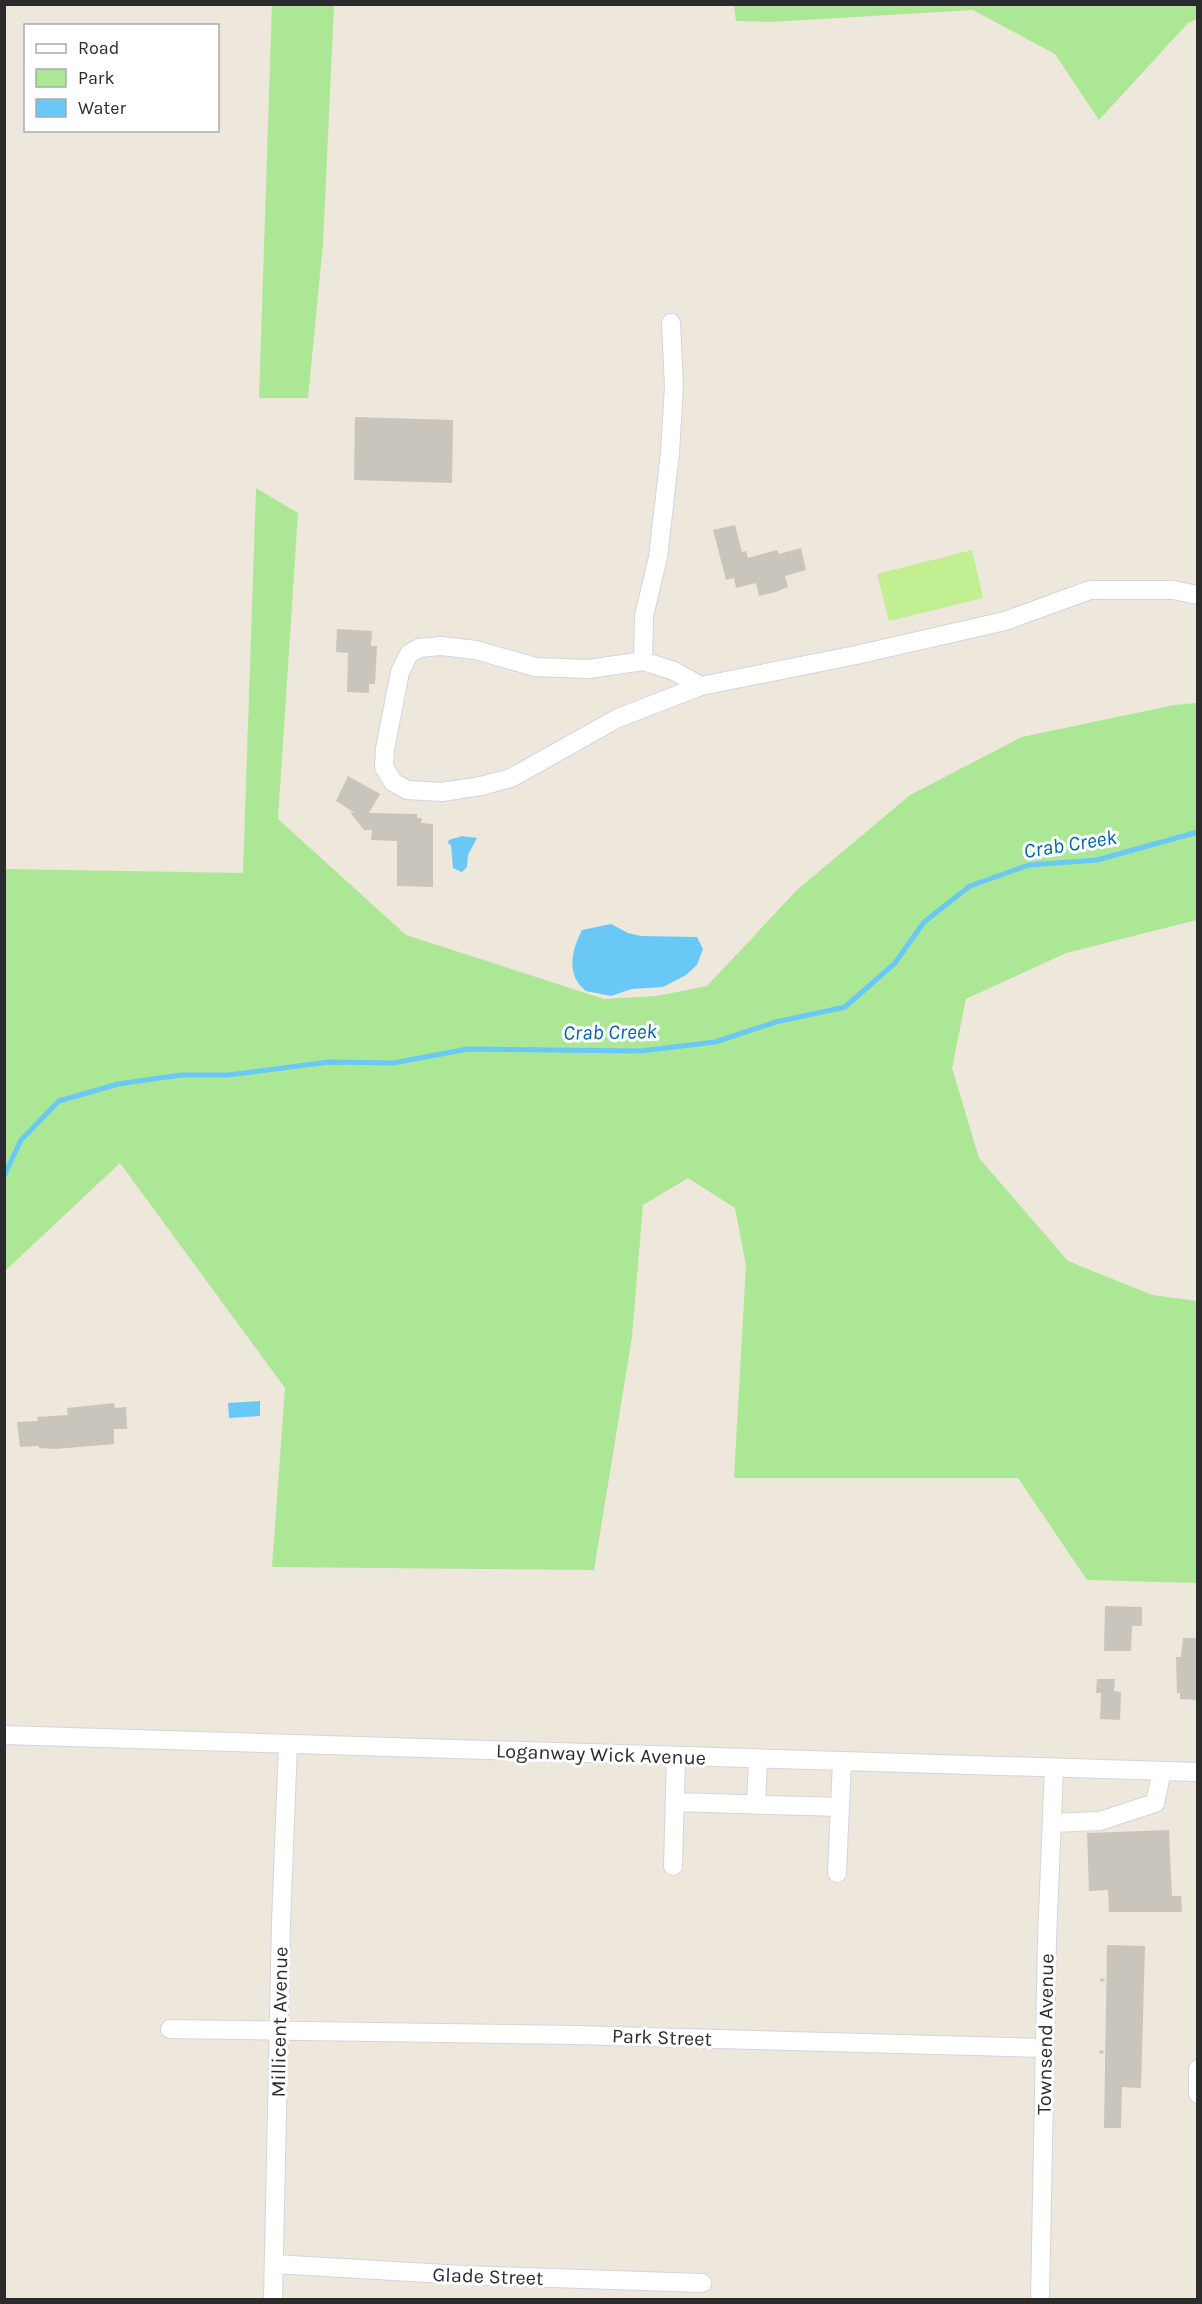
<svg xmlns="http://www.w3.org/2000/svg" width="1202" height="2304" viewBox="0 0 1202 2304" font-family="Karla,sans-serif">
  <rect width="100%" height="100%" fill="#eee7dc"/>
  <path fill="#ace795" d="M272,4L334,5L323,244L308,398H259Z
    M1197,4V19L1188,23L1099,120L1055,54L973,10L771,22L736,21L734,5Z
    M256,488L298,513L278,819L406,935L604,999L656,996L707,986L797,890L910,795L1022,737L1174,705L1197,703V920L1066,953L966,999L952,1068L979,1158L1068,1261L1152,1295L1197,1301V1583L1087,1580L1018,1478H734L746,1265L735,1208L688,1178L643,1205L632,1337L594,1570L272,1567L285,1388L120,1163L5,1271V869L243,873Z"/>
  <path fill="#c1ef91" d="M972,550L983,598L889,621L877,574Z"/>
  <path fill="#69c8f6" d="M462,836L477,838L468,855L467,867L462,872L453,868L451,845L448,843L449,840Z
    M611,924L628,933L641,936L697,937L703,949L697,965L686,975L663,987L632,989L611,996L586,991C565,974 572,950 582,930Z
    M260,1401V1416L229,1418L228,1403Z"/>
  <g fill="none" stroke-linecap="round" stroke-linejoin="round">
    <path stroke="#69c8f6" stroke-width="5" d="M4,1176L21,1140L59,1101L118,1084L181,1075H228L329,1062L393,1063L468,1049L641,1051L715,1042L776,1022L845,1007L895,963L924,922L970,886L1029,865L1097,860L1198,832"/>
  </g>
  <path fill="#c9c4bc" d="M355,417L453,420L452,483L354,480Z
    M735,525L742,552L746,551L748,558L777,550L779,554L801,548L806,570L785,576L788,587L776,592L759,596L756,583L736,588L734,578L726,580L713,530Z
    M337,629L372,631L371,646H377L375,684H369V693L347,692L348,653L336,652Z
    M348,776L380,794L369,813L417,814V818H422L421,823L433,824V887L397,886V841L371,840L372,830H364L350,812L355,813L336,801Z
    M114,1403L115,1408L126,1407L127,1429H114V1444L55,1449L39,1448V1446L20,1447L17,1422L38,1421L37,1417L68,1415L67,1408Z
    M1105,1606L1142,1607V1626H1132L1131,1651H1104Z
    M1183,1638H1197V1700L1180,1699V1693H1177L1176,1657H1181Z
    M1097,1679H1115L1114,1691L1121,1692L1120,1720L1100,1719L1101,1693H1096Z
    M1169,1830L1172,1896H1181L1182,1912H1109L1108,1890L1089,1891L1087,1833Z
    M1107,1945L1145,1946L1141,2088L1122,2087L1121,2128H1104Z"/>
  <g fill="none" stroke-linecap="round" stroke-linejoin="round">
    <defs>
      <path id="minor" d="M643,661L644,616L658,557L670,453L674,386L671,323
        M701,686L674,671L643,661L589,669L535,667L476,650L441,646L419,648L409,654L400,672L385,749L384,767L393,782L407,790L442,792L481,786L511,778L618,718L701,686L856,655L1005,621L1090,590H1173L1198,595
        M4,1735L1198,1772
        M675,1802L840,1807
        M756,1805L758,1759
        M1052,1823L1100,1821L1155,1803L1162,1771
        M673,1866L676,1757
        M837,1873L842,1762
        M170,2029L574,2035L1045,2048
        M1198,2069V2094
        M274,2264L463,2275L702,2283
        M273,2300L281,1923L288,1745
        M1040,2300L1047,1939L1054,1769"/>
    </defs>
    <use href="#minor" stroke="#d1d4e5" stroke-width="20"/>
    <path stroke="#c8c8c8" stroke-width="3" stroke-dasharray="4.5 3" stroke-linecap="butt" d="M1100,1980H1106
      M1099,2052H1104"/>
    <use href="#minor" stroke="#fff" stroke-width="18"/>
  </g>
  <g text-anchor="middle" stroke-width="6" stroke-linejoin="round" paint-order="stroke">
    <g font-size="20" fill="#2b2b2b" stroke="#fff">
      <text transform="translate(601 1754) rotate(2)" y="7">Loganway Wick Avenue</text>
      <text transform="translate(279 2022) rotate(-89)" y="7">Millicent Avenue</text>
      <text transform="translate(1045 2034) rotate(-89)" y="7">Townsend Avenue</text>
      <text transform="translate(662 2037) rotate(2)" y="7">Park Street</text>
      <text transform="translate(488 2276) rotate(2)" y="7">Glade Street</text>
    </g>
    <g font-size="21" font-style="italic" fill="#0564a5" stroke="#fff">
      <text transform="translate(1070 844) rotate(-9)" y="7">Crab Creek</text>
      <text transform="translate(610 1032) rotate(-1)" y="7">Crab Creek</text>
    </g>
  </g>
  <rect width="1202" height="2304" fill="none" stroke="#2b2b2b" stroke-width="12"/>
  <rect x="24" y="24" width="195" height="108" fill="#ffffff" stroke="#aaaaaa" stroke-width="1.5"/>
  <rect x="36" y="44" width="30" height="9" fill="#ffffff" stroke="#aaaaaa" stroke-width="1.5"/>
  <text x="78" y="54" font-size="18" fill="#2b2b2b">Road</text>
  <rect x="36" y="69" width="30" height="18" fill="#ace795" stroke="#aaaaaa" stroke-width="1.5"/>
  <text x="78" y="84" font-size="18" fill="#2b2b2b">Park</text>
  <rect x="36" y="99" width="30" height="18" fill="#69c8f6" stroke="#aaaaaa" stroke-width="1.5"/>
  <text x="78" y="114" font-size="18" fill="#2b2b2b">Water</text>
</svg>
